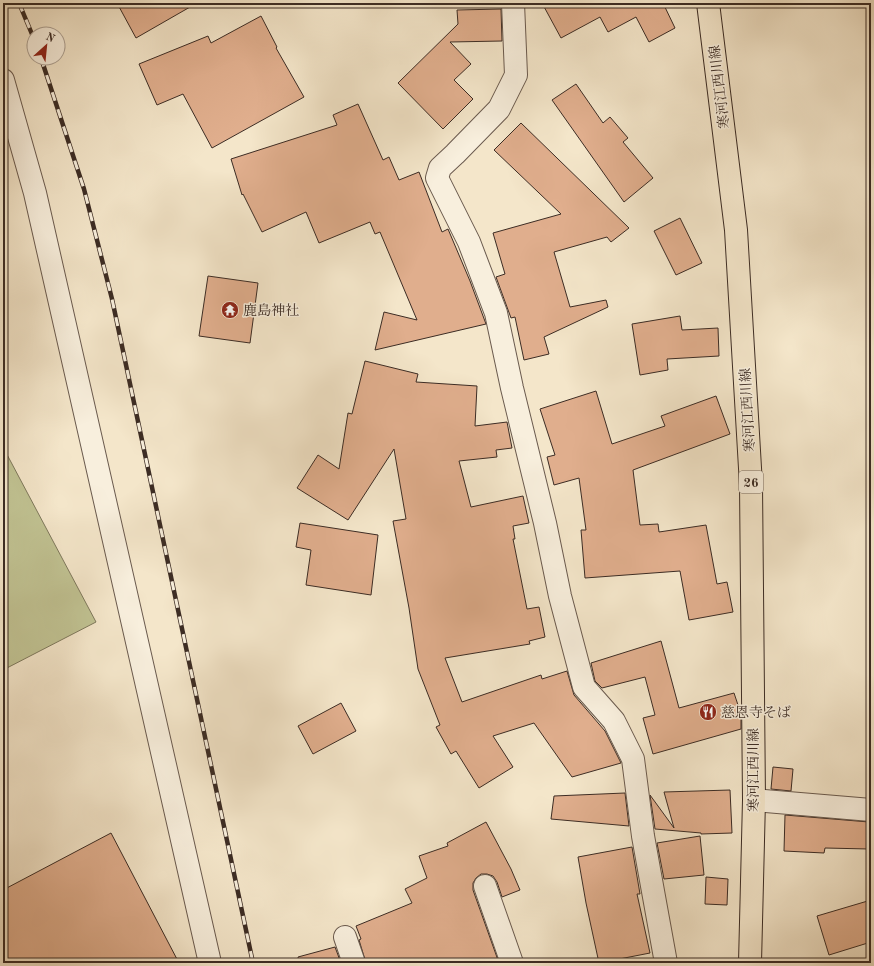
<svg xmlns="http://www.w3.org/2000/svg" width="874" height="966" viewBox="0 0 874 966" font-family="'Old Standard TT','Noto Serif JP',serif">
  <rect width="100%" height="100%" fill="#f4e6ca"/>
  <filter id="stains"><feTurbulence type="fractalNoise" baseFrequency=".005" numOctaves="4"/><feColorMatrix values="0 0 0 0 .2 0 0 0 0 .09 0 0 0 0 .02 0 0 0 .5 -.17"/></filter>
  <radialGradient id="worn" r=".72"><stop offset=".6" stop-color="#630" stop-opacity="0"/><stop offset="1" stop-color="#630" stop-opacity=".3"/></radialGradient>
  <path fill="#c1c393" stroke="#7e785c" d="M3,447L96,622L3,670Z"/>
  <path fill="#e0ae8d" stroke="#3c2c24" d="M117,3H197L136,38Z
    M542,3H663L675,28L649,42L636,17L608,32L600,17L561,38Z
    M501,9L502,41L450,42L471,64L454,80L473,99L443,129L398,83L458,24L457,10Z
    M261,16L277,47L276,48L304,97L212,148L183,94L157,105L139,64L208,36L211,43Z
    M576,84L603,123L610,117L628,138L623,142L653,178L624,202L552,100Z
    M358,104L383,160L389,157L399,180L419,172L442,232L448,229L470,281L486,324L375,350L384,312L417,320L380,232L375,234L370,222L319,243L306,212L262,232L243,194L242,195L231,159L337,125L333,115Z
    M521,123L629,228L611,242L607,237L554,252L570,307L606,300L608,307L544,337L549,354L524,360L515,317L511,318L496,277L505,274L493,233L561,214L494,150Z
    M680,218L702,263L676,275L654,231Z
    M208,276L258,283L250,343L199,336Z
    M680,316L682,330L718,328L719,356L667,359L668,370L640,375L632,324Z
    M365,361L418,374L416,382L477,386L475,426L507,422L512,448L496,450L497,457L459,461L471,507L523,496L529,523L513,526L515,539H513L527,609L539,607L545,637L529,641L530,644L445,658L462,702L541,675L542,679L567,671L574,695L605,731L621,763L572,777L534,723L493,736L513,767L479,788L456,751L451,754L436,727L440,725L418,669L409,608L393,521L406,519L394,449L348,520L297,488L318,455L339,469L348,413L352,414Z
    M596,391L612,444L665,426L661,416L716,396L730,434L633,470L640,525L658,524L659,532L706,525L717,584L727,582L733,612L689,620L680,571L585,578L581,530H586L579,478L554,485L547,457L555,455L540,409Z
    M300,523L378,535L371,595L306,585L311,550L296,547Z
    M661,641L679,708L734,693L741,714V729L653,754L643,718L655,715L645,677L602,688L595,681L591,663Z
    M341,703L356,731L313,754L298,726Z
    M773,767L793,769L791,791L771,789Z
    M730,790L732,833L701,834V833L655,829L650,795L674,828L664,792Z
    M625,793L629,826L551,819L554,796Z
    M785,815L869,822V849L825,848L824,853L784,851Z
    M486,822L511,869L520,890L502,897L497,882L493,876L487,874H481L476,878L473,883V890L499,963H366L359,940L361,939L356,926L412,903L405,889L427,878L419,856L448,846L447,843Z
    M111,833L179,963H3V890Z
    M700,836L704,875L664,879L657,843Z
    M632,847L640,894H637L650,953L599,963L586,903L578,857Z
    M706,877L728,879L727,905L705,904Z
    M871,900V942L829,955L817,916Z
    M335,947L341,963H299L298,957Z"/>
  <g fill="none" stroke-linecap="round" stroke-linejoin="round">
    <defs>
      <path id="minor" d="M513,3L516,75L499,109L455,154L440,168L437,178L469,242L496,313L512,388L545,523L560,596L584,687L614,721L633,759L643,836L666,963
        M3,80L35,193L210,963
        M754,800L871,810
        M485,886L512,963
        M345,937L354,963"/>
      <path id="major" d="M708,3L736,230L751,485L754,800L750,963"/>
    </defs>
    <use href="#minor" stroke="#6a5a4e" stroke-width="24"/>
    <use href="#major" stroke="#3c2c24" stroke-width="24"/>
    <use href="#minor" stroke="#f8efdd" stroke-width="22"/>
    <use href="#major" stroke="#f4e6ca" stroke-width="22"/>
    <defs>
      <path id="rail" d="M19,3L34,39
        M41,58L84,189L112,299L253,963"/>
    </defs>
    <use href="#rail" stroke="#3c2c24" stroke-width="4.5"/>
    <use href="#rail" stroke="#f8efdd" stroke-width="3" stroke-dasharray="9" stroke-linecap="butt"/>
  </g>
  <defs>
    <symbol id="temple-disc" viewBox="-11 -11 22 22"><circle r="9.5" fill="#8f2418" stroke="#f8efdd"/><path d="M0-6L5-2H3V0L6.5 2.5H4V6H1.5V3h-3V6H-4V2.5H-6.5L-3 0V-2H-5Z" fill="#fff"/></symbol>
    <symbol id="restaurant-disc" viewBox="-11 -11 22 22"><circle r="9.5" fill="#8f2418" stroke="#f8efdd"/><path d="M-5-6h1v4h1v-4h1v4h1v-4h1v5L-1.5 .5V6h-2V.5L-5-1ZM5-6V6H3V1.5H1.5Q1.5-4 5-6Z" fill="#fff"/></symbol>
  </defs>
  <g fill-rule="evenodd">
    <use href="#temple-disc" x="220" y="300" width="20" height="20"/>
    <use href="#restaurant-disc" x="698" y="702" width="20" height="20"/>
  </g>
  <g text-anchor="middle" stroke-width="3" stroke-linejoin="round" paint-order="stroke">
    <rect fill="#f8efdd" stroke="#74665c" stroke-width="1" x="739" y="471" width="24" height="22" rx="3"/>
    <g font-size="13" font-weight="bold" fill="#3c2c24">
      <text x="751" y="487">26</text>
    </g>
    <g font-size="14" fill="#3c2c24" stroke="#f8efdd">
      <text transform="translate(719 87) rotate(-97)" y="5">寒河江西川線</text>
      <text transform="translate(747 410) rotate(-93)" y="5">寒河江西川線</text>
      <text transform="translate(753 770) rotate(-90)" y="5">寒河江西川線</text>
    </g>
    <g font-size="14" fill="#3c2c24" stroke="#f8efdd" text-anchor="start">
      <text x="243" y="315">鹿島神社</text>
      <text x="721" y="717">慈恩寺そば</text>
    </g>
  </g>
  <rect width="874" height="966" fill="none" stroke="#f4e6ca" stroke-width="16"/>
  <rect x="4" y="4" width="866" height="958" fill="none" stroke="#3c2c24" stroke-width="2"/>
  <rect x="8" y="8" width="858" height="950" fill="none" stroke="#3c2c24"/>
  <g transform="translate(46 46) rotate(27)"><circle r="19" fill="#f8efdd" stroke="#ada193"/>
  <path d="M0-3L7 15L0 10L-7 15Z" fill="#8f2418"/>
  <text y="-6" font-size="11" font-weight="bold" text-anchor="middle" fill="#3c2c24">N</text>
  </g>
  <rect width="100%" height="100%" filter="url(#stains)"/>
  <rect width="100%" height="100%" fill="url(#worn)"/>
</svg>
